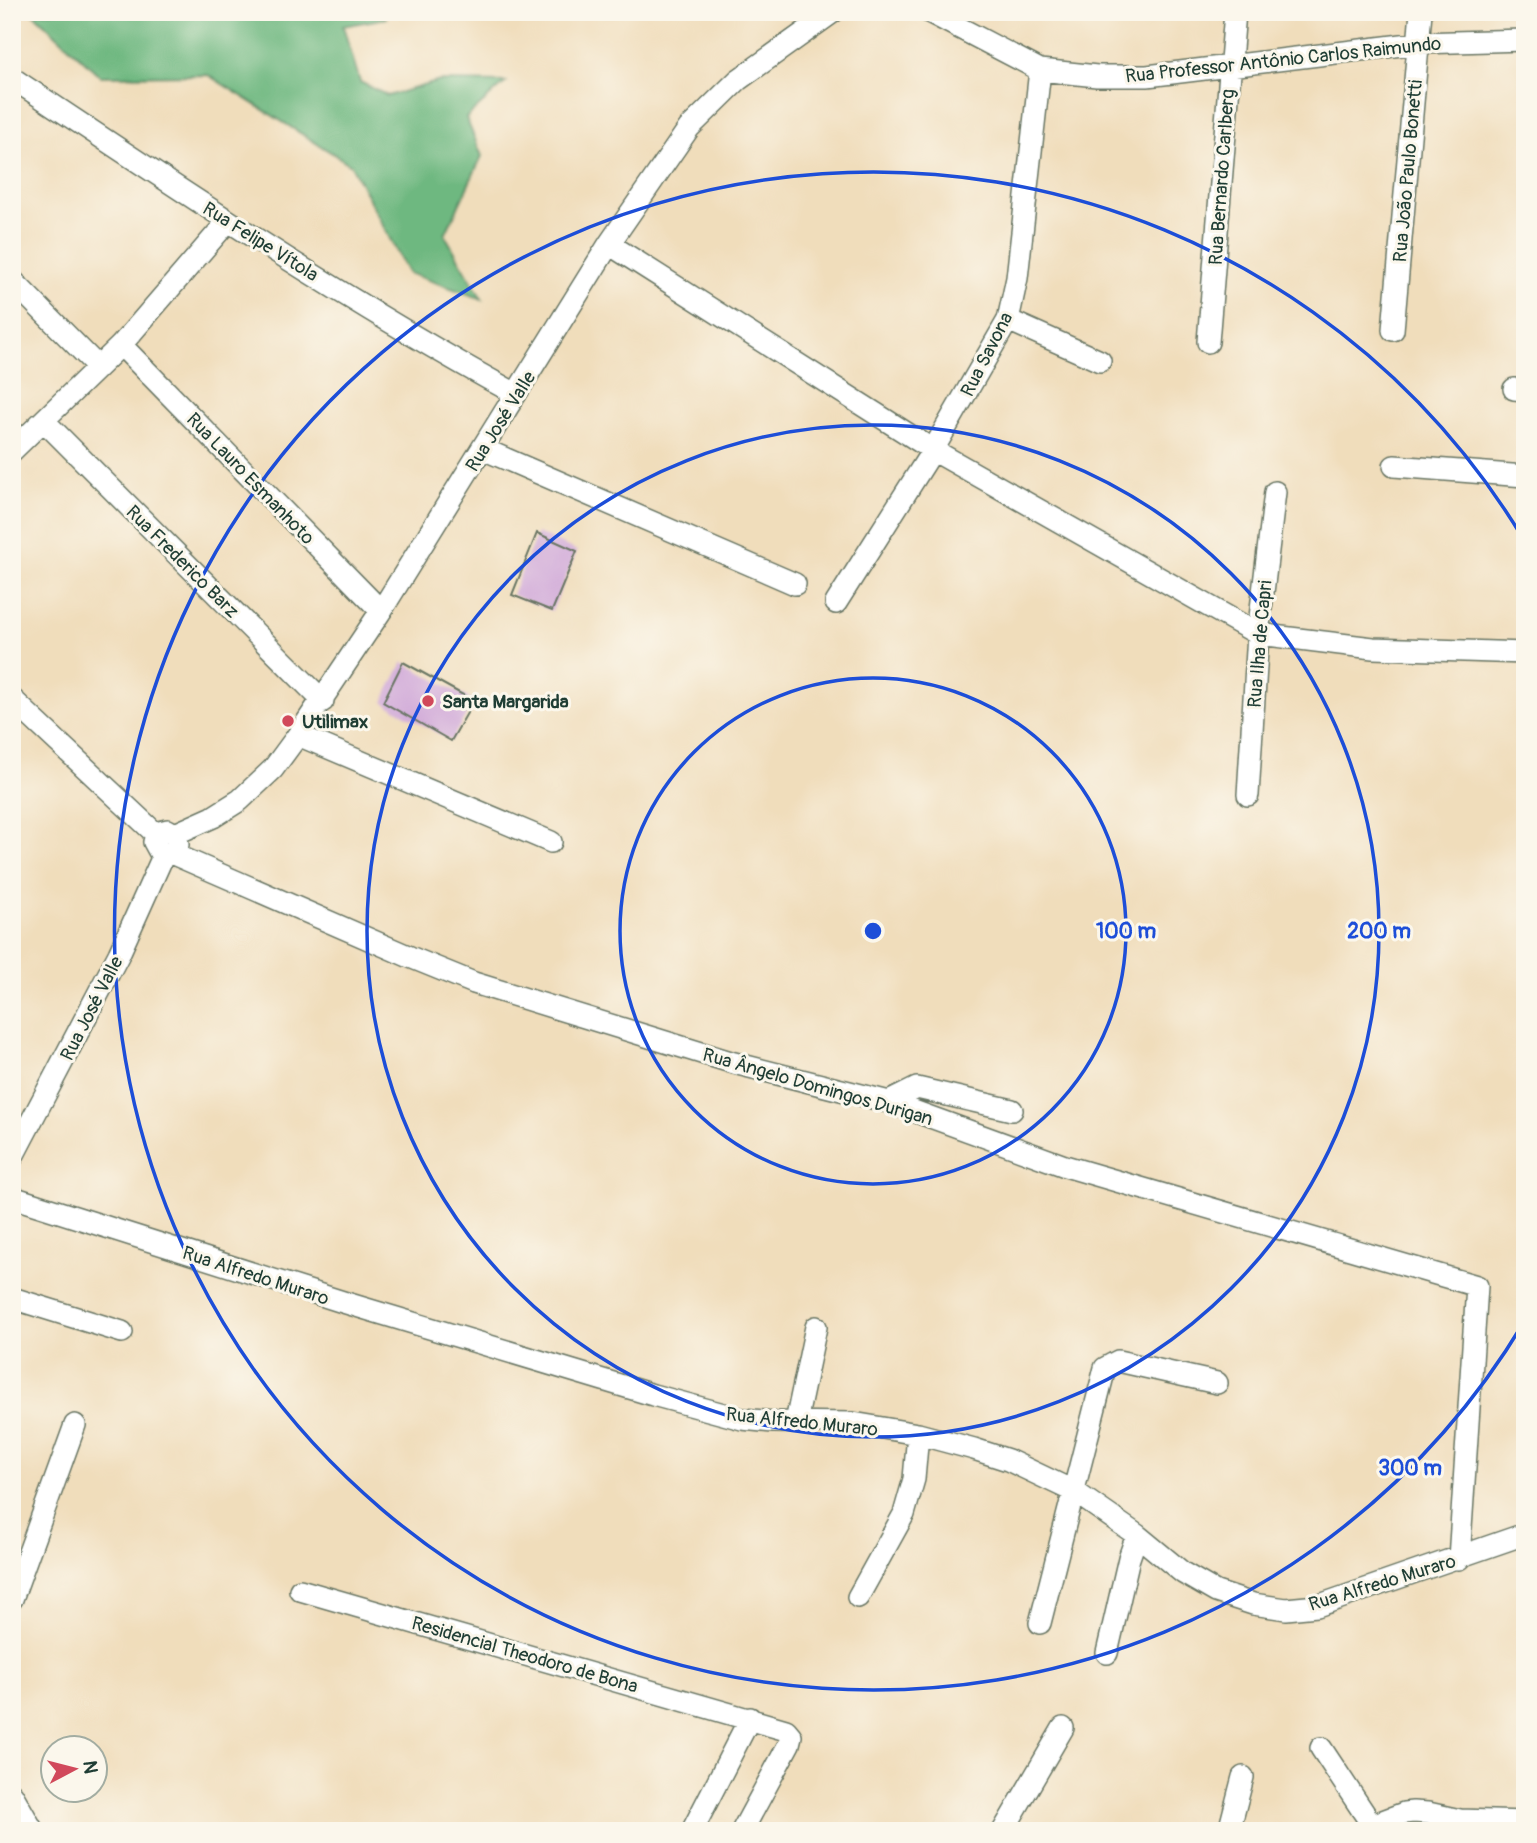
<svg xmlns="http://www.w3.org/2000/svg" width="1537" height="1843" viewBox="0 0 1537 1843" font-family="Pangolin,sans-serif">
  <rect width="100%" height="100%" fill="#fbf7ec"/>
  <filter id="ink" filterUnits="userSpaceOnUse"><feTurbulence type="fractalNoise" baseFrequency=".0143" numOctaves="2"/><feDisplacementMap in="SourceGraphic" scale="14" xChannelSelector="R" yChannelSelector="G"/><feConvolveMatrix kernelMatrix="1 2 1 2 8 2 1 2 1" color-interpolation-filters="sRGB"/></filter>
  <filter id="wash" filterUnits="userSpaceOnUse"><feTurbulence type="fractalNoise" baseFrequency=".00686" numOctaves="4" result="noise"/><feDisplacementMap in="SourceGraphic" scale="28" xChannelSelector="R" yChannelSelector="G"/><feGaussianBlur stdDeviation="1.57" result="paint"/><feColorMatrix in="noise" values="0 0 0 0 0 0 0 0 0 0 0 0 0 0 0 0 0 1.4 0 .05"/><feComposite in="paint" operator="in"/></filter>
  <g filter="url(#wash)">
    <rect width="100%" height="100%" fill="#f0ddbb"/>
    <path fill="#6eb880" stroke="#467a5a" stroke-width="2" d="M32,12H382L386,18L343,26L360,82L388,96L440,81L506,82L466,118L482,156L445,235L482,299L408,273L351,165L208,75L100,76Z"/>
    <g id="blocks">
      <path fill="#d2acd9" d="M537,533L577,551L552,611L512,595Z
        M403,662L474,701L451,741L383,702Z"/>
    </g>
  </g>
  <g filter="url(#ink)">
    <use href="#blocks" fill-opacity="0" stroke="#687563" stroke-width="2"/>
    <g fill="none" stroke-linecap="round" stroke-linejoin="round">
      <defs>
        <path id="minor" d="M929,12L1040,70L1097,76H1147L1418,43L1525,40
          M12,78C177,188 342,299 516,394
          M609,244L933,450L1258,634L1373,648L1525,653
          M12,280L98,367
          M1008,320L1100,361
          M1393,330L1421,12
          M1208,342L1235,12
          M121,345L381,611
          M1514,389L1525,390
          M44,421L323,701
          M483,449L795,584
          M12,451L121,345L228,221
          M1394,466L1525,476
          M836,603L933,450L1008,320L1017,278L1040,70
          M12,699L157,835
          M298,735L551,842
          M1248,795L1258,634L1275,492
          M175,834L213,817L240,800L273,769L298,735L381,611L609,244L689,128L738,80L833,12
          M171,853L178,845L177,837L168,830L160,832L154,842L160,853H171L410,957L474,983L734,1063L889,1102L1065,1166L1477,1286L1459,1559
          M889,1102L917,1088L1012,1110
          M12,1158L119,954L164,854
          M12,1197L343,1302L653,1395L742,1419L773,1422L853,1423L918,1434L974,1449L1008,1460L1075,1492L1137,1535L1183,1573L1216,1592L1253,1604L1286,1609L1317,1606L1525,1534
          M12,1298L122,1332
          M796,1422L816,1327
          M300,1590L786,1730L791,1736L789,1744L742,1831
          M858,1597L904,1514L914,1479L918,1434
          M12,1599L75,1425
          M1040,1623L1105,1368L1118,1361L1217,1383
          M1107,1653L1129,1558L1137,1535
          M1321,1748L1376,1831
          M12,1794L33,1831
          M1372,1825L1404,1813L1413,1812L1428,1813L1460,1820L1525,1822
          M692,1831L750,1718
          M1003,1831L1063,1728
          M1229,1831L1243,1777"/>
      </defs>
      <use href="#minor" stroke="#687563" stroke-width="24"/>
      <use href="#minor" stroke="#fff" stroke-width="21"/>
    </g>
  </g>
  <g fill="none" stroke="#1d4ed8" stroke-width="3.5">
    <circle cx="873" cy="931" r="253"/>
    <circle cx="873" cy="931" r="506"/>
    <path d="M1524 1322A759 759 0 1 1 1524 540"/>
  </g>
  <g fill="#d1495b" stroke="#fbf7ec" stroke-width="2.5">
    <circle cx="428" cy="701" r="7"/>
    <circle cx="288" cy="721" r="7"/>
  </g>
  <g text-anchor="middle" stroke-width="6" stroke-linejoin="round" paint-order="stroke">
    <g font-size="19" fill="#1f3d34" stroke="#fbf7ec">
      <text transform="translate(1283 59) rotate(-6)" y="7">Rua Professor Antônio Carlos Raimundo</text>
      <text transform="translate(1407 171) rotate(-85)" y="7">Rua João Paulo Bonetti</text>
      <text transform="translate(1221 177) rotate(-86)" y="7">Rua Bernardo Carlberg</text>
      <text transform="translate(261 241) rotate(32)" y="7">Rua Felipe Vítola</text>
      <text transform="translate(986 354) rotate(-63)" y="7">Rua Savona</text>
      <text transform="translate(500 421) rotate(-58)" y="7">Rua José Valle</text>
      <text transform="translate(251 478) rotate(46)" y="7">Rua Lauro Esmanhoto</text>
      <text transform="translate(183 561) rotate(45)" y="7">Rua Frederico Barz</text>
      <text transform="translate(1259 644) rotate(-85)" y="7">Rua Ilha de Capri</text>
      <text transform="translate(91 1008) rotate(-63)" y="7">Rua José Valle</text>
      <text transform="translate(818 1086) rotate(16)" y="7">Rua Ângelo Domingos Durigan</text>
      <text transform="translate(256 1275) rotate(18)" y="7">Rua Alfredo Muraro</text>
      <text transform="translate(802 1421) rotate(6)" y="7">Rua Alfredo Muraro</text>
      <text transform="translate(1382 1582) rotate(-17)" y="7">Rua Alfredo Muraro</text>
      <text transform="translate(525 1654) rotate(16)" y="7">Residencial Theodoro de Bona</text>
    </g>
    <g font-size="19" font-weight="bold" fill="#1f3d34" stroke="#fbf7ec" text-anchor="start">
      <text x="442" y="708">Santa Margarida</text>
      <text x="302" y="728">Utilimax</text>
    </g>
  </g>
  <circle cx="873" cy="931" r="10" fill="#1d4ed8" stroke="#fbf7ec" stroke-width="3.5"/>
  <g font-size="21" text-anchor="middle" font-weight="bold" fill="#1d4ed8" stroke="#fbf7ec" stroke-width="6" stroke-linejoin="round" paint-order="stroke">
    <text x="1126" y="938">100 m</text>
    <text x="1379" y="938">200 m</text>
    <text x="1410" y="1475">300 m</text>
  </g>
  <rect width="1537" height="1843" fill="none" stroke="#fbf7ec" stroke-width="42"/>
  <g transform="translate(74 1769) rotate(83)"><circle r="33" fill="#fbf7ec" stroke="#a3ada2" stroke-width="2"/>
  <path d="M0-5L12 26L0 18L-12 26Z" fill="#d1495b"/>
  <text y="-10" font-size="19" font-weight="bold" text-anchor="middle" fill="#1f3d34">N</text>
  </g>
</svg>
